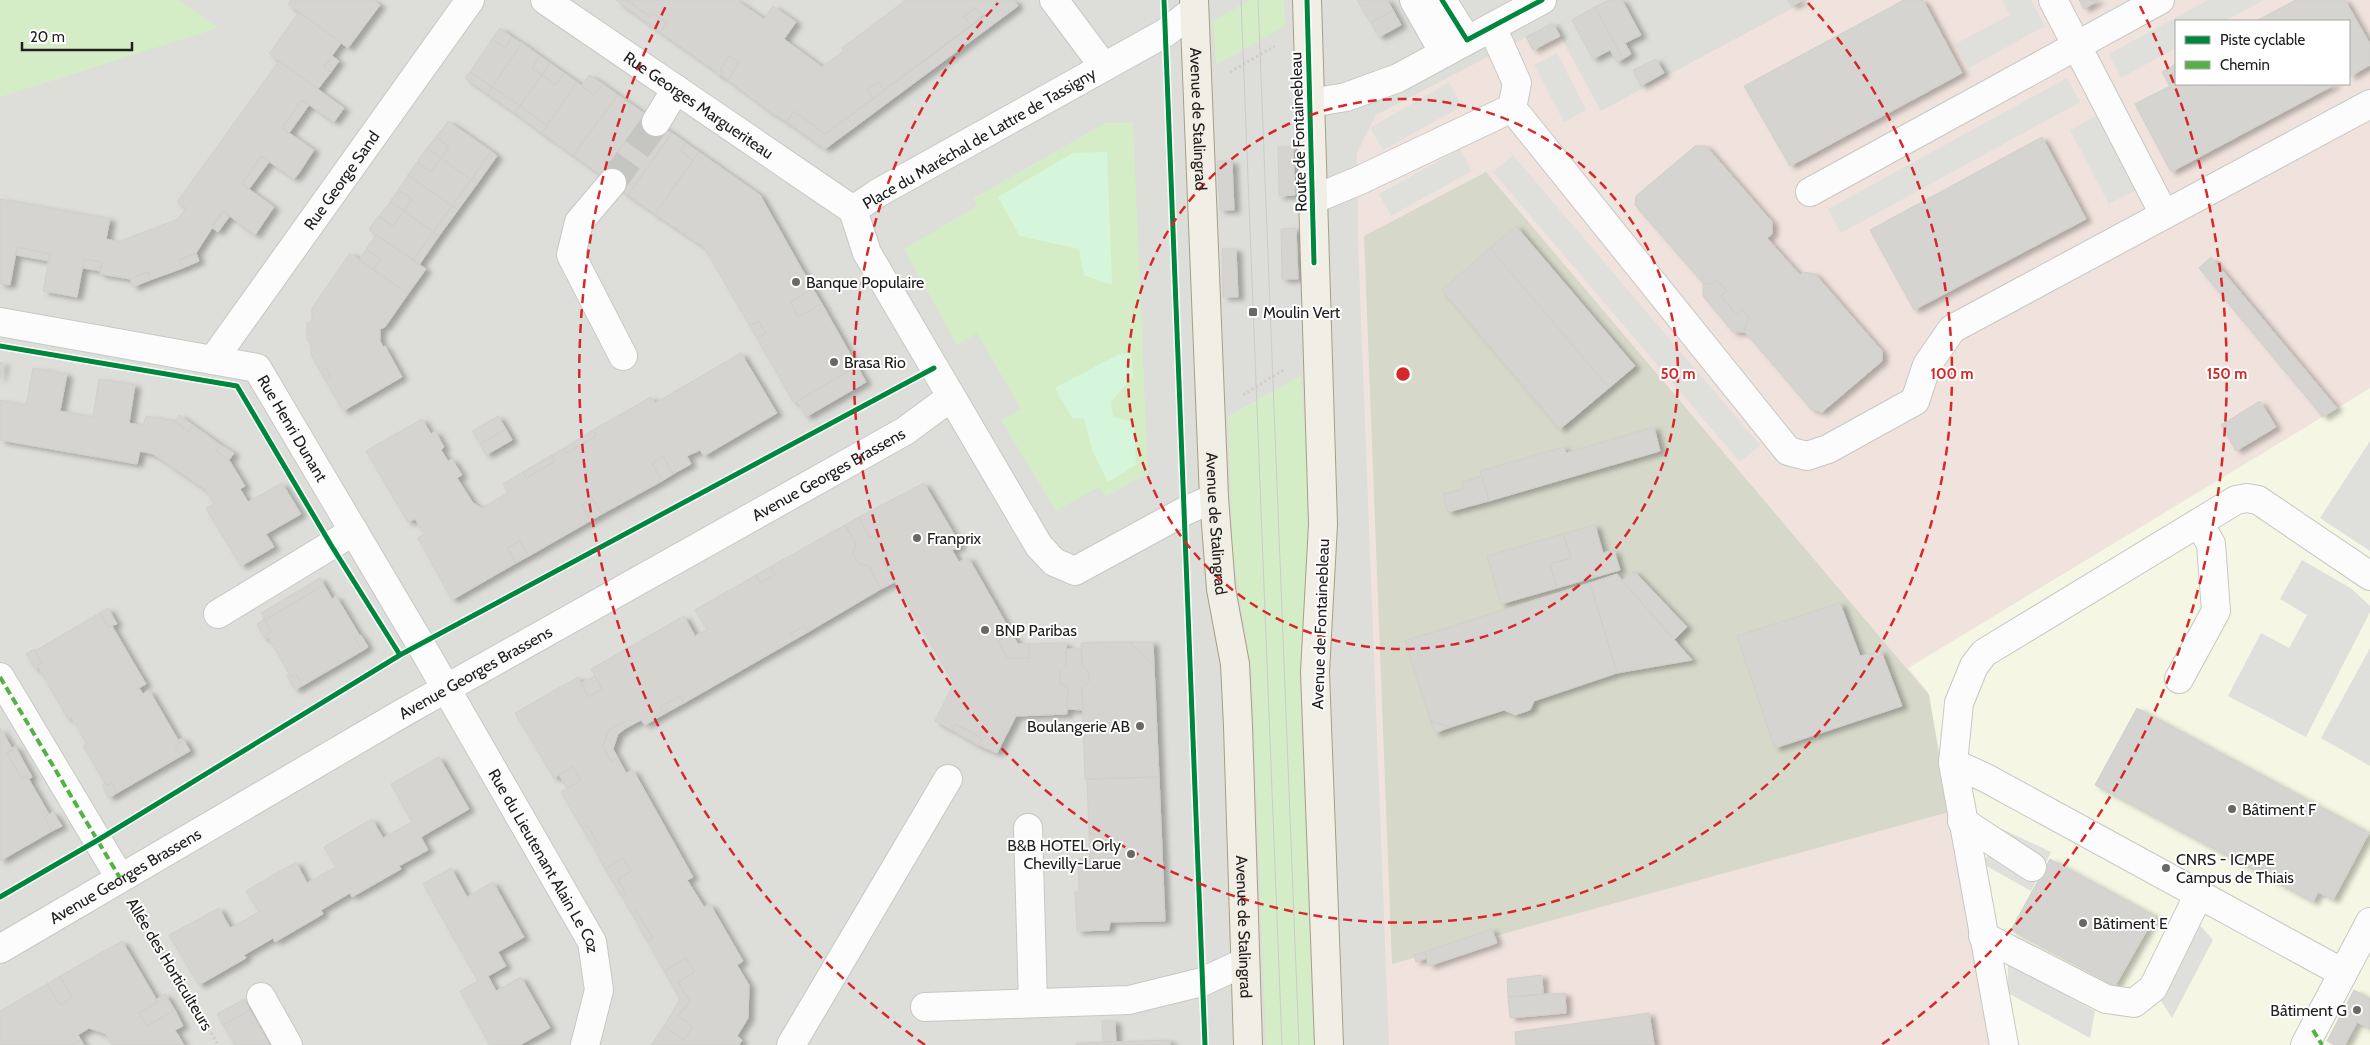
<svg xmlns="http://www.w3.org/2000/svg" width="2370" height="1045" viewBox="0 0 2370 1045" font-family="Cabin,sans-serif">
  <defs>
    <filter id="shadow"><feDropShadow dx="5.5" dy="3" stdDeviation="2.5" flood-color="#0004"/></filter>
  </defs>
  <rect width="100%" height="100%" fill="#eeeee9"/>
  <path fill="#ddddda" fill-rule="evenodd" d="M0,0H2370V1045H0ZM2176,21H2349V84H2176Z"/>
  <path fill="#f0e3dd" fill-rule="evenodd" d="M1808,0H2370V388L1908,668L1928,691L1994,1045H1389L1358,241L1357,153L1376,115L1553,23L1601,111ZM2176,21H2349V84H2176Z"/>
  <path fill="#f5f7e4" d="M2370,388V1045H1994L1928,692L1908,668Z"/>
  <path fill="#d6d8ca" d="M1486,172L1929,695L1949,812L1392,964L1364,236Z"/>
  <path fill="#d5edc6" d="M0,0H179L218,28L0,97Z
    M1250,0H1284L1285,26L1216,65L1213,21Z
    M1105,123H1133L1148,473L1106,497L1099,487L1056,511L1001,420L1021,409L977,333L957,345L904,249L977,206L974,198Z
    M1301,376C1304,427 1310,480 1309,532C1309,583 1301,633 1300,684L1314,1045H1266L1252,674L1233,554L1228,416Z"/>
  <path fill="#d6f6db" d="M1107,152L1112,285L1084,275L1079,249L1020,236L998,197L1073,153Z
    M1119,354H1131L1133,376L1111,402L1113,417L1134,422L1136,465L1108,482L1093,452L1084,419L1072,418L1055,388Z"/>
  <path fill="#dfdfdc" d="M2002,0H2031L2045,26L1969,68L1955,44L2010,15Z
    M2208,0H2264L2225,21H2176V48L2121,78L2109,54Z
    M1557,53L1586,110L1564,122L1534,65Z
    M2067,78L2080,102L1841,233L1828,209Z
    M1449,82L1462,106L1383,150L1370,128Z
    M2096,116L2136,190L2109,204L2070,130Z
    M1460,149L1472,171L1391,216L1379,194Z
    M1513,155L1760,445L1740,462L1493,172Z
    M2370,441V551L2320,518Z
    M2302,560L2352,589L2370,606V612L2306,737L2228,696L2261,633L2289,648L2307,615L2280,599Z
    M2370,648V766L2321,738Z
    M2002,829L2051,852L2031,891L1983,864Z
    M2199,924L2213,940L2172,1018L2160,999Z
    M2008,964L2095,1011L2090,1038L2008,993Z"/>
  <path fill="#d5d4d0" stroke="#d1cfca" filter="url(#shadow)" d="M291,0H373L380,5L348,48L288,4Z
    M616,0H627L650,17L653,13L667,23L660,32Z
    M627,0H736L764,19L773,6L796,22L784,39L822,67L844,51L842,48L906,0H999L995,3L997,7L982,16L976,8L964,16L971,25L884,90L878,82L867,90L873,99L825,134L794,111L787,122L771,112L728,80L739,62L729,56L720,70L723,71L720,76L716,73L717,72L660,32L667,23L653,13L650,17Z
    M999,0H1014L1018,6L825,149L787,122L794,111L825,134L997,7L995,3Z
    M1357,0H1387L1393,10L1371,23Z
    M1609,0H1622L1641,35L1625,43L1631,54L1623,59L1595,7Z
    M1788,0H1803L1792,6Z
    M1904,0H1923L1962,73L1790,166L1744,86Z
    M2079,0H2099L2084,9Z
    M2296,0H2345L2370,44V65L2349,77V21H2256Z
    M1595,7L1623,59L1617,62L1610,50L1593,59L1572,20Z
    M976,8L982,16L971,25L964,16Z
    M1393,10L1401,25L1379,37L1371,23Z
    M299,12L341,43L324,67L331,72L318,89L269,54Z
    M1553,23L1560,36L1533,50L1526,37Z
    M500,28L512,37L505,48L492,39Z
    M512,37L522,43L492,87L470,72L492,39L505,48Z
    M522,43L540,56L532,68L542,75L520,106L492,87Z
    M332,56L339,61L331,72L324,67Z
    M540,56L550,63L542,75L532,68Z
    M729,56L739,62L728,80L721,75L723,71L720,70Z
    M1656,59L1664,73L1641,86L1633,70Z
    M279,61L344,108L334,122L302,100L282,128L314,150L299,173L294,179L261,156L242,184L274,207L255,235L223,211L196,253L179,260L183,268L150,280L148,272L130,279L100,274L102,262L84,259L77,297L43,291L50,254L17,247L10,285L0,284V199L110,219L106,239L118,242L178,219L186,208L177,202Z
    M550,63L564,73L556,85L542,75Z
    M2176,64V84H2336L2171,172L2135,104L2170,86L2162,72Z
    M470,72L492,87L488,94L465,78Z
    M564,73L577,82L547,126L520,106L542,75L556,85Z
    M589,75L603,84L594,95L581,86Z
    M577,82L594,95L603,84L618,95L573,155L542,133Z
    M878,82L884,90L873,99L867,90Z
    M492,87L520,106L515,113L488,94Z
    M618,95L645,114L601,175L573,155Z
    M302,100L309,105L289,133L282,128Z
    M520,106L547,126L542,133L515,113Z
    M645,114L672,133L628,195L601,175Z
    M448,121L491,151L471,180L441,158L449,147L436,137Z
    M672,133L686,143L681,151L693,160L655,214L628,195Z
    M436,137L449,147L441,158L427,148Z
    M2042,137L2086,219L1914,310L1870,230Z
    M686,143L699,152L693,160L681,151Z
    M1695,146H1706L1772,222V234L1767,238L1800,275L1803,272L1815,274L1882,351V361L1822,412L1811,409L1745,332L1746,323L1750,319L1742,309L1736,314L1721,296L1727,291L1717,280L1712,284L1703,283L1635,205L1636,196Z
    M1278,147H1293L1295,195L1279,196Z
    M427,148L441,158L431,172L417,162Z
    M491,151L497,156L477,184L471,180Z
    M699,152L760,195L813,289L791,302L798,317L822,304L857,366L794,403L757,338L766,334L759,321L750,326L704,247L655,214Z
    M261,156L269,162L249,189L242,184Z
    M441,158L471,180L452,206L408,175L417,162L431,172Z
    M1217,161H1232L1234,210H1220Z
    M408,175L452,206L433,232L404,211L412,199L398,190Z
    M471,180L477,184L458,210L452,206Z
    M398,190L412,199L404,211L390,202Z
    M390,202L404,211L393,226L379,216Z
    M452,206L458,210L439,236L433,232Z
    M223,211L229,217L218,232L211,227Z
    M404,211L433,232L413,260L369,230L378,216L393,226Z
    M1516,226L1635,366L1609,388L1490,248Z
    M1296,228L1298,279H1282L1281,229Z
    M433,232L439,236L419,265L413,260Z
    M376,235L426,269L408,294L373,269L381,259L366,249Z
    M17,247L50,254L49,261L16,255Z
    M1490,248L1609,388L1560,429L1442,290Z
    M366,249L381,259L373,269L359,260Z
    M1222,249H1236L1238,297H1223Z
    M196,253L199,261L183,268L179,260Z
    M350,253L408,294L385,327L380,329V341L383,347L385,346L402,377L343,411L325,379L331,377L326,368L320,371L311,354V342L307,340V323L312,321V308Z
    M2211,257L2337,408L2323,417L2199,268Z
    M84,259L102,262L100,271L83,268Z
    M148,272L150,280L133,287L130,279Z
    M1717,280L1727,291L1721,296L1736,314L1742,309L1750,319L1746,323L1745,332H1733L1703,296V283L1712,284Z
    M813,289L822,304L798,317L791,302Z
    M759,321L766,334L757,338L750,326Z
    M741,353L777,413L704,456L700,450L687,456L691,464L673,474L663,456L652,463L662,481L602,514L592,498L582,505L590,521L529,556L520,541L507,548L516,563L452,600L418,538L425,534L415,519L408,522L366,451L422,419L431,434L435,431L444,447L441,450L448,461L452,459L462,475L457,478L473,503L482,508L508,493L503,484L523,472L527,478L555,461L552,455L564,448L567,453L596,436L593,430L651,397L655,403Z
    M0,362L3,363L0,379Z
    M857,366L866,382L806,417L797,401Z
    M33,368L67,374L60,411L93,417L99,379L135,385L129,423L143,426L146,416L175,421L189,432L193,425L221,445L216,451L229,460L245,486L240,489L248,502L282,483L301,514L266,534L274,547L241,566L206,508L214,504L206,490L153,454L140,451L137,464L0,440V400L26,406Z
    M326,368L331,377L325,379L320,371Z
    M2260,401L2276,427L2236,451L2221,425Z
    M179,415L193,425L189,432L175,421Z
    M498,416L506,429L480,444L472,431Z
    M1654,427L1660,451L1489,501L1480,471L1564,447L1566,453Z
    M506,429L512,440L486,455L480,444Z
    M593,430L596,436L567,453L564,448Z
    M221,445L234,453L229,460L216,451Z
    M552,455L555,461L527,478L523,472Z
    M663,456L673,474L662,481L652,463Z
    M1482,476L1489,501L1448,512L1443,494L1463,489L1461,483Z
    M924,483L961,546L952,550L959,562L968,557L1012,634L998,641L1007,658H1029V644L1066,643V665L1060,671V683L1068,688L1067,714L1016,716L997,753L978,745L982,738L955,724L952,730L935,721L954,683L881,558L884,549L876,538L869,537L859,517Z
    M592,498L602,514L590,521L582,505Z
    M859,517L869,537L876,538L884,549L881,558L895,582L881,589L869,566L859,564L853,553L856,544L845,525Z
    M845,525L856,544L853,553L859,564L869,566L881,589L808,632L805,626L790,634L794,640L684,703L680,696L660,707L664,714L645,725L641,720L626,728L622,722L608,731L603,747L611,761L618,758L626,773L633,770L693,877L687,880L704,907L710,904L743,961L737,965L749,985L748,1018L737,1036L742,1040L739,1045H651L664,1026L684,1040L693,1027L678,1016L690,1001L678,982L695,972L686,958L664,971L647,941L653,938L636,911L632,914L622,897L626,894L618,879L631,871L623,858L605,869L594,848L599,845L587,825L582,828L561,792L581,780L573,767L554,778L515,713L578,677L589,697L602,689L591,669L684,616L695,636L707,630L695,610L756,575L760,583L775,575L770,567Z
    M1595,525L1603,553L1614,550L1620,570L1557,588L1550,564L1571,558L1563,534Z
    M1563,534L1571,558L1550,564L1557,588L1501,604L1487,556Z
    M520,541L529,556L516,563L507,548Z
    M770,567L775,575L760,583L756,575Z
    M1634,571L1687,627L1674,640L1622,580Z
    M1617,574L1622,580L1692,660L1617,673L1590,583Z
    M320,578L324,585L265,620L261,613Z
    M1590,583L1617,673L1534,701L1530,710L1515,715L1504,710L1451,727L1431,721L1405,641Z
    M324,585L332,599L336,596L360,636L355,638L362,651L302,686L296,674L291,677L267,635L271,632L265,620Z
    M1840,603L1860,656L1881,651L1902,706L1775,748L1737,636Z
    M108,608L117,624L108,627L100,613Z
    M100,613L108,627L112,626L146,684L139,688L143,694L149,690L180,743L175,746L181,756L117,793L112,783L107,786L83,746L87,744L71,717L68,719L37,665L42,663L35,651Z
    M264,619L271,632L267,635L269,637L265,639L257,624Z
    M805,626L808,632L794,640L790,634Z
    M1012,634L1018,644H1029V658H1007L998,641Z
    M361,635L368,647L362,651L355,638Z
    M1129,642L1154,666L1159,777L1085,779L1082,688L1089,681L1088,671L1082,666L1081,643Z
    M1129,642H1153L1154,666Z
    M34,649L42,663L37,665L39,668L35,669L26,654Z
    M1066,649H1082V666L1088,671L1089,681L1082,688L1083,710L1067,709L1068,688L1060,683V671L1066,665Z
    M290,674L291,677L296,674L302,686L295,690L287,676Z
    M595,676L602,689L589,697L581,683Z
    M680,696L684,703L664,714L660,707Z
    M2137,708L2369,833L2333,900L2318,892L2313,902L2095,785Z
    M1431,721L1451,727L1435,733Z
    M622,722L626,728L618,734L613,749L618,758L611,761L603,747L608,731Z
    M955,724L982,738L978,745L952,730Z
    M0,728L13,750L7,753L22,779L27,776L49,814L44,817L52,831L0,861Z
    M183,738L190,751L181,756L175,746L180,743L178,740Z
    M15,746L32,777L29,779L27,776L22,779L7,753Z
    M439,757L469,809L421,837L428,850L399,866L401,869L352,897L350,893L321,910L323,914L275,942L273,938L244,955L246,958L199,985L169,935L219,908L230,928L259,912L246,891L296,862L307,883L336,867L324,847L372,819L383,838L412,822L391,784Z
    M573,767L581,780L567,789L559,775Z
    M1159,777L1165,921L1110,922L1109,930L1077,931L1075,892H1079L1078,859H1090L1087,779Z
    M105,783L107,786L112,783L117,793L109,798L102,785Z
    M53,812L62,826L52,831L44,817Z
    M587,825L599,845L594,848L582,828Z
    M623,858L631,871L618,879L626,894L622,897L605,869Z
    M2050,859L2155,916L2115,986L2011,930Z
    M451,868L467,897L493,882L524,937L498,952L506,966L488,976L496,991L521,977L550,1028L520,1045H490L460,991L478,981L423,884Z
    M636,911L653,938L647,941L632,914Z
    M1492,929L1497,943L1429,966L1425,952Z
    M122,941L158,1002L139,1013L147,1026L175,1010L183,1026L175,1030L184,1045H112L106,1034L89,1028L78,1035L81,1040L71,1045H0V1011L47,984L60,1005L72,997L60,976Z
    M1425,952L1427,958L1416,962L1414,955Z
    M686,958L695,972L678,982L690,1001L678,1016L693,1027L684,1040L664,1026L680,999L664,971Z
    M1542,975L1543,994L1508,997L1507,979Z
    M60,976L72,997L60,1005L47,984Z
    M2354,990L2370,999V1029L2357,1022L2345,1045H2335L2327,1041Z
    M1565,993L1566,1013L1510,1018L1508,997Z
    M165,994L175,1010L147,1026L139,1013L158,1002L157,999Z
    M244,999L250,1010L223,1025L217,1014Z
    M250,1010L270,1045H235L223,1025Z
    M1649,1013L1654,1045H1516L1515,1032Z
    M1102,1021H1115L1116,1042H1103Z
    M81,1040L84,1045H71Z
    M1170,1040V1045H1076V1043Z"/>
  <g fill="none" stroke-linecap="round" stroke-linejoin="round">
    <path stroke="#c5c5c1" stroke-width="28" stroke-dasharray="28 14" stroke-linecap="butt" d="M612,183L656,122"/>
    <defs>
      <g id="minor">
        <path id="s1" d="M545,0L853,210"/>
        <path d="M1054,0L1104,67"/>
        <path d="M1414,0L1444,53"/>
        <path d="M1442,0L1467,40"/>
        <path d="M2053,0L2164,214"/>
        <path d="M1194,10L1165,33L878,193L853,210L867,253L1039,546L1054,562L1075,571L1185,511L1214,498"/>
        <path d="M1492,27L1517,83L1512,108"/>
        <path d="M1310,103L1346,97L1398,78L1542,0"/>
        <path d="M656,122L676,89"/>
        <path d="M612,183L579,222L571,255L623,356"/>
        <path d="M1810,192L2160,0"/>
        <path d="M1312,200L1358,181L1512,108L1788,451L1807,456L1828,449L1915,401L1927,365L1952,329L2370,104"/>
        <path id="s2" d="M0,322L257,368L421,645L592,942L599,990L585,1045"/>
        <path id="s3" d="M213,360L470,0"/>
        <path d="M218,614L354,531"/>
        <path d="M0,677L120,878"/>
        <path d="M2179,679L2216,611L2211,544L2199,523"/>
        <path d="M1953,763L1986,778L2343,973"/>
        <path d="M1962,821L2032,867"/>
        <path d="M1028,828L1033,1003"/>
        <path d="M1983,936L2106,999L2134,1003L2153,988L2199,894"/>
        <path id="s4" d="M0,949L406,711L905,431L951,397"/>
        <path d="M261,997L288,1045"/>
        <path d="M925,1007L1129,1000L1202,982L1245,962"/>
        <path d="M791,1045L948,779"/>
        <path d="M2004,1045L1953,763L1959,703L1974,666L1984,653L2236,500L2247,498L2258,500L2370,576"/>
        <path d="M2305,1045L2370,922"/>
      </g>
      <g id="major">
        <path id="s5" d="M1194,0L1214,498L1221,589L1235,664L1238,726L1248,1045"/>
        <path d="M1307,0L1323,524L1315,672L1329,1045"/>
      </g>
    </defs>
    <use href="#minor" stroke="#c7c7c5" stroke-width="30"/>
    <use href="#major" stroke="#a5a084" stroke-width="30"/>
    <path stroke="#d8ccc7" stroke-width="3" stroke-dasharray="2.5 2.5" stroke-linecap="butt" d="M1230,72L1275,46
      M1243,395L1285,369
      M137,908L218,1045"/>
    <use href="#minor" stroke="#fcfcfc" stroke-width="28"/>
    <use href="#major" stroke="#f1eee5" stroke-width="28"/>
    <path stroke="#cbcbca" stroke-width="1" d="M1241,0L1282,1045
      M1258,0L1299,1045"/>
    <path stroke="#55b145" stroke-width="4" stroke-dasharray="8 4" stroke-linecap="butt" d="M0,677L120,878
      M2313,1030L2322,1045"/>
    <defs>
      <path id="cycleway" d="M1164,0L1205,1045
        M1307,0L1314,263
        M1442,0L1467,40L1542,0
        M0,346L237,386L331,545L400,655
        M0,897L98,840L400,655L934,368"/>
    </defs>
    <use href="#cycleway" stroke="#fff" stroke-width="8"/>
    <use href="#cycleway" stroke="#00873e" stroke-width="5"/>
  </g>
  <g fill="none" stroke="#d62828" stroke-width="2.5" stroke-dasharray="9 6">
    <circle cx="1403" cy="374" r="275"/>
    <path d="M1808 3A549 549 0 1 1 998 3"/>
    <path d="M925 1045A824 824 0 0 1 666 6M2140 6A824 824 0 0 1 1881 1045"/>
  </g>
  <g fill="#686866" stroke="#fff" stroke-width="2">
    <circle cx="796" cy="282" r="5"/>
    <rect x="1248" y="307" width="10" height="10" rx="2.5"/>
    <circle cx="834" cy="362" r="5"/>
    <circle cx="917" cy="538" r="5"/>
    <circle cx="985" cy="630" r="5"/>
    <circle cx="1140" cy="726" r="5"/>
    <circle cx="2232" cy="809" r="5"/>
    <circle cx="1131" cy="854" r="5"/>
    <circle cx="2166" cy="868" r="5"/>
    <circle cx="2083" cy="923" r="5"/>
    <circle cx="2357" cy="1010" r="5"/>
  </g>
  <g text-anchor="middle" stroke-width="4" stroke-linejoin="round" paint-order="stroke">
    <g font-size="16" fill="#202020" stroke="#fff">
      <text dy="6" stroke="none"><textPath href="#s1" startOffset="186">Rue Georges Margueriteau</textPath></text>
      <text dy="6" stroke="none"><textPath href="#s5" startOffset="119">Avenue de Stalingrad</textPath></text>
      <text transform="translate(1298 132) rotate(-92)" y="6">Route de Fontainebleau</text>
      <text transform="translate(979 138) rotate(-30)" y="6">Place du Maréchal de Lattre de Tassigny</text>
      <text dy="6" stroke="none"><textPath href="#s3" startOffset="221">Rue George Sand</textPath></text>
      <text dy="6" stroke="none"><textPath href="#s2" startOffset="331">Rue Henri Dunant</textPath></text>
      <text dy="6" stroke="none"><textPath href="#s4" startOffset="955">Avenue Georges Brassens</textPath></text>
      <text dy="6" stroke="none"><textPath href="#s5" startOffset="524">Avenue de Stalingrad</textPath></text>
      <text transform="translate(1320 624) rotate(-88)" y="6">Avenue de Fontainebleau</text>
      <text dy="6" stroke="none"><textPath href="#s4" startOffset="550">Avenue Georges Brassens</textPath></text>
      <text dy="6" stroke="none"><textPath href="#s2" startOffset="832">Rue du Lieutenant Alain Le Coz</textPath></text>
      <text dy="6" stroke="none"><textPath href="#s4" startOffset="145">Avenue Georges Brassens</textPath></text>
      <text dy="6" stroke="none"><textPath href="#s5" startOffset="929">Avenue de Stalingrad</textPath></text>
      <text transform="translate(170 964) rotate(59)" y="6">Allée des Horticulteurs</text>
    </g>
    <g font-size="16" fill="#202020" stroke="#fff" text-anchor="start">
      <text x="806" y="288">Banque Populaire</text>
      <text x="1263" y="318">Moulin Vert</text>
      <text x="844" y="368">Brasa Rio</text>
      <text x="927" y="544">Franprix</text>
      <text x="995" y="636">BNP Paribas</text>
      <text x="1130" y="732" text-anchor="end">Boulangerie AB</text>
      <text x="2242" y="815">Bâtiment F</text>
      <text x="1121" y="851" text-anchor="end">B&amp;B HOTEL Orly<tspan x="1121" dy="18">Chevilly-Larue</tspan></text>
      <text x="2176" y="865">CNRS - ICMPE<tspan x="2176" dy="18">Campus de Thiais</tspan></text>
      <text x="2093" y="929">Bâtiment E</text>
      <text x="2347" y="1016" text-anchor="end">Bâtiment G</text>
    </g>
  </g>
  <circle cx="1403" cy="374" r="8" fill="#d62828" stroke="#fff" stroke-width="2.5"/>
  <g font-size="15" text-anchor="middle" font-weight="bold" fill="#d62828" stroke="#fff" stroke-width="4" stroke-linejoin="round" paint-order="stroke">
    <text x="1678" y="379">50 m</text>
    <text x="1952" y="379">100 m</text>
    <text x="2227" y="379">150 m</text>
  </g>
  <rect x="2175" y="20" width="175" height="65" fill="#ffffff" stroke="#a6a6a6"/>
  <rect x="2185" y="36" width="25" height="8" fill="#00873e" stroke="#a6a6a6"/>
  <text x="2220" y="45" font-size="15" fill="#202020">Piste cyclable</text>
  <rect x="2185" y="61" width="25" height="8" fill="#55b145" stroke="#a6a6a6"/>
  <text x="2220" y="70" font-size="15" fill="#202020">Chemin</text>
  <path d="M22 42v8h110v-8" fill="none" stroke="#202020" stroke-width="2.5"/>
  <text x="30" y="42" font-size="15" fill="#202020" stroke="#ffffff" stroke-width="4" paint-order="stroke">20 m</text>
</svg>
